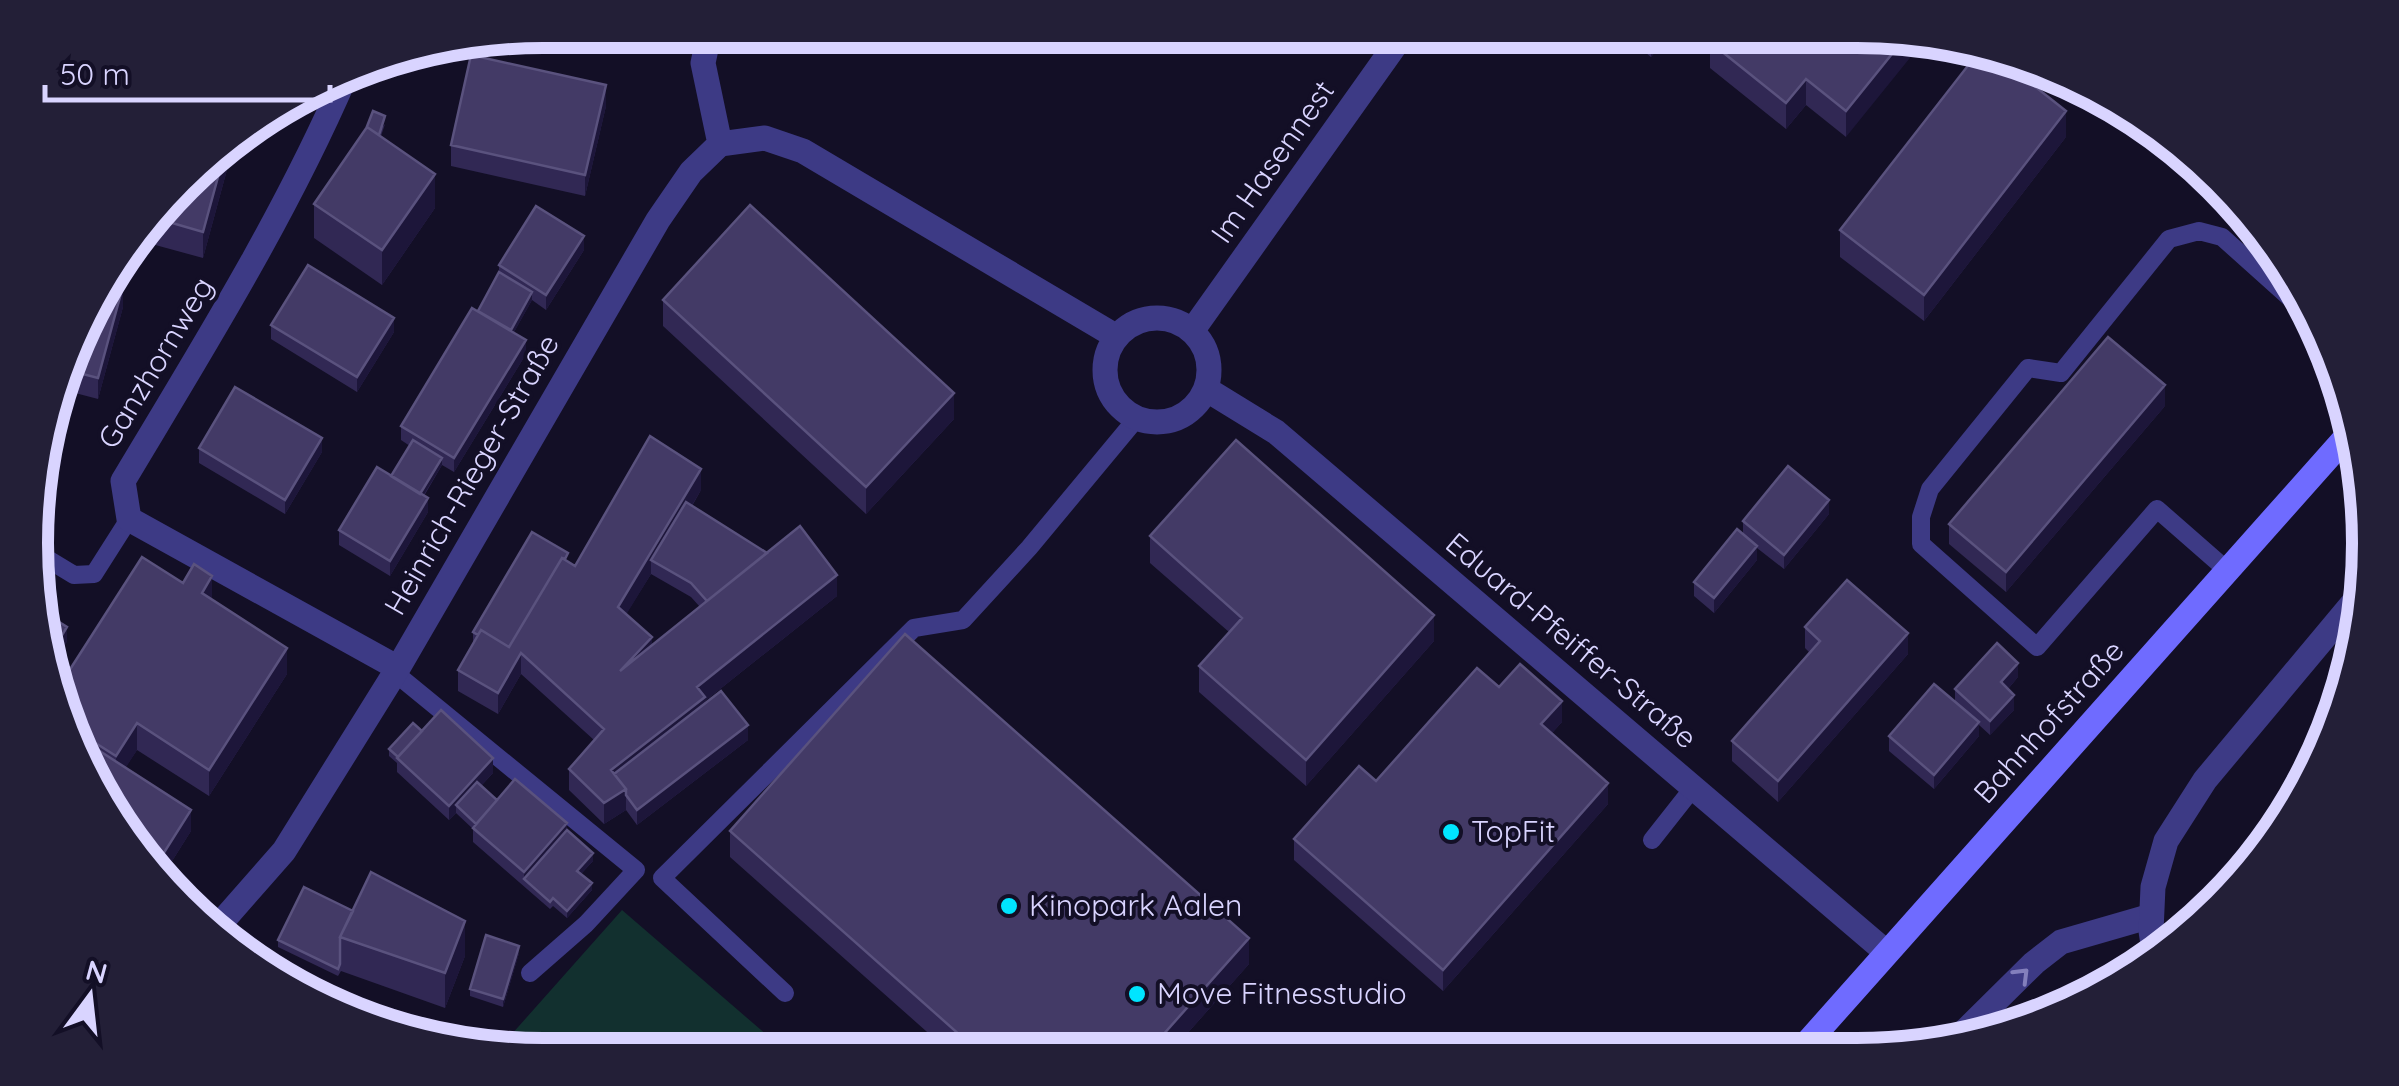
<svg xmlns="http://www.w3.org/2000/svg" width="2399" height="1086" viewBox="0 0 2399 1086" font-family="Quicksand,sans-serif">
  <rect width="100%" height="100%" fill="#130f26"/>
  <path fill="#12302f" d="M622,910L790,1055L542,1056L496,1047L501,1032L511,1035Z"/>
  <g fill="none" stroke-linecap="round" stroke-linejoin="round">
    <path stroke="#3d3a85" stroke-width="18" d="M36,552L74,575L94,574L129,519
      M2229,572L2157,509L2037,647L1921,544V517L1930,489L2028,368L2061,373L2169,239L2199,231L2222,237L2309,315
      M395,673L636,870L586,924L530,973
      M1652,840L1693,788
      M785,993L662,878L914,628L963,620L1029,548L1137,418"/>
    <path stroke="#3d3a85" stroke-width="25" d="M710,30L703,63L720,144
      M345,77C284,218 202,349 123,481L129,519L398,668
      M720,144L765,138L803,151L1117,337
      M1105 370a52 52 0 1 1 104 0a52 52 0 1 1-104 0Z
      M1192,331L1406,30
      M1206,389L1276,432L1886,952
      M212,933L284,851L398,668L658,220L691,172L720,144
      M1952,1044L2034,963L2061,942L2151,916"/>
    <path stroke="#3d3a85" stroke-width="25" d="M2155,958L2151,931L2153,887L2166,841L2205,780L2358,597"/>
    <path stroke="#6f6bff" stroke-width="25" d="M1799,1052L2348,435"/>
    <path stroke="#00e5ff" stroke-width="8" stroke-dasharray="15 12" stroke-linecap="butt" d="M2218,901L2286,816"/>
  </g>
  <path fill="#312854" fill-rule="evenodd" d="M584,30H665L660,51L584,32Z
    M1617,30H1673L1651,57Z
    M1717,30H1857L1846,137L1806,105L1786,129L1710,68V42L1719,31Z
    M606,106L585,196L451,166V145Z
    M385,124L381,136L435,208L382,285L314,238V204Z
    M2066,137L1924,321L1840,257V230Z
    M231,142V155L203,258L137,240L205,157Z
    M584,250L546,310L532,300L514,332L526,354L454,472L442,465L424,496L428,512L390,576L339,545V530L391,476L410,446L401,440V426L478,311L499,272V265Z
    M98,287L123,307L98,399L60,389Z
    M663,300L954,419L866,514L663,326Z
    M271,325L394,332L357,392L271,339Z
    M2165,406L2006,592L1949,544V524Z
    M199,448L322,452L285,514L199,463Z
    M701,490L692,506L837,596L705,701V703L748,740L637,825L626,810L604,824L569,790V769L594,740L521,674L498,714L458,691V670L473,644V632L568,562L575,566ZM651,574L691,597L700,607L652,645L626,614Z
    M1829,514L1784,569L1757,548V560L1714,613L1694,596V582L1743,534V521Z
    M1150,536L1434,641L1306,786L1199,692V666L1229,632L1150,563Z
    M183,583L212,600L287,674L209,796L137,750L125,768L191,831L162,877L98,799L60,685Z
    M1805,627L1908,654L1778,802L1732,761V741L1809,652L1805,648Z
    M2018,677L2008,689L2014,710L1990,735L1979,725V736L1934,789L1889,751V736L1955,702V689Z
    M1499,687L1562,722L1552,733L1608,804L1443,991L1294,860V839L1376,781Z
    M422,731L493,773L481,786L497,800L567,830L593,861L581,874L592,890L567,918L553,906L550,909L473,842V829L456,813L449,820L397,772V763L389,756V749Z
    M730,831L1249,964L1169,1054L953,1055L730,857Z
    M353,911L465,956L445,1008L341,971L338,976L278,947V940Z
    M519,953L503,1007L470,996V989Z"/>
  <path fill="#1d163a" d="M661,30H665L660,51V36Z
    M1652,30H1673L1651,57V31Z
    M1904,39L1922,43L1846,137V111Z
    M1806,79V105L1786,129V103Z
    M606,85V106L585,196V175Z
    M2066,111V137L1924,321V295Z
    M231,142V155L203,258V232L227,144Z
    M435,174V208L382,285V250Z
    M584,236V250L546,310V295Z
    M123,286V307L98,399V378Z
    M532,292V300L508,343V336Z
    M394,318V332L357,392V377Z
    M526,340V354L454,472V458Z
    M2165,385V406L2006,592V572Z
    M954,393V419L866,514V487Z
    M322,438V452L285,514V500Z
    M442,458V465L417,506V499Z
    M701,469V490L657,564L651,560V574L618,628V607Z
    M428,498V512L390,576V561Z
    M1829,500V514L1784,569V555Z
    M1757,546V560L1714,613V598Z
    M837,575V596L705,701V718L618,785L611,770L697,687Z
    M212,576V602L202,593Z
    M1434,615V641L1306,786V760Z
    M67,627V642L53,664L50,655Z
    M1908,633V654L1778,802V781Z
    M652,637V658L620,671Z
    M287,648V674L209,796V770Z
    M521,653V674L498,714V693Z
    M2018,663V677L2001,697V682Z
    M2014,695V710L1990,735V721Z
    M1562,701V722L1541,745V724Z
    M1979,722V736L1934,789V775Z
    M137,723V750L116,783V756Z
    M748,725V740L637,825V810Z
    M493,758V773L459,809L456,805V813L449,820V806Z
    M1608,783V804L1443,991V970Z
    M626,789V810L604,824V803Z
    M191,810V831L162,877L155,867Z
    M567,823V838L524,879V872Z
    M593,853V861L577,878V871Z
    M592,883V890L567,918V911Z
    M465,921V956L445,1008V973Z
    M1249,938V964L1169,1054H1146Z
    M519,946V953L503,1007V999Z"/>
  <path fill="#433a66" stroke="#5a527e" stroke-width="2.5" d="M634,30H661L660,36Z
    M1720,30H1857L1904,39L1846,111L1806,79L1786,103L1710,42Z
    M1977,54L1999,58L2066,111L1924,295L1840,230Z
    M471,55L606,85L585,175L451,145Z
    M373,111L385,116L379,135L367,127L366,129Z
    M367,127L435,174L382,250L314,204Z
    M227,144L203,232L155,218L205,157Z
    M750,205L954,393L866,487L663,300Z
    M536,206L584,236L546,295L499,265Z
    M308,265L394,318L357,377L271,325Z
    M499,272L532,292L511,330L478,311Z
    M103,281L123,286L98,378L67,370L98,287Z
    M472,308L526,340L454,458L401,426Z
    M2108,337L2165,385L2006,572L1949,524Z
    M235,387L322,438L285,500L199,448Z
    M650,436L701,469L618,607L652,637L620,671L800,526L837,575L697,687L705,697L611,770L626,789L604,803L569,769L604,729L521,653L498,693L458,670L481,630L509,647L562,558L575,566Z
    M413,440L442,458L420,494L391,476Z
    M1236,440L1434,615L1306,760L1199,666L1242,618L1150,536Z
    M1788,466L1829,500L1784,555L1743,521Z
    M377,467L428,498L390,561L339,530Z
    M686,502L767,553L707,601L691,583L651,560Z
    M1737,529L1757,546L1714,598L1694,582Z
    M532,532L568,553L565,559L562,558L509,647L481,630L478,635L473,632Z
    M142,557L183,583L194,564L212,576L202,593L287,648L209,770L137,723L116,756L75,730L60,685Z
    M1847,580L1908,633L1778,781L1732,741L1820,641L1805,627Z
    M35,607L67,627L50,655L34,611Z
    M905,634L1249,938L1146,1054L960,1055L970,1044L730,831Z
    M1997,643L2018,663L2001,682L2014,695L1990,721L1955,689Z
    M1520,664L1562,701L1541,724L1608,783L1443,970L1294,839L1359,766L1376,781L1477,668L1499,687Z
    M1934,684L1979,722L1934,775L1889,736Z
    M721,691L748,725L637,810L626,795V789L614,774Z
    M441,710L493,758L449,806L397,758Z
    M413,723L422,731L398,757L389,749Z
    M78,737L191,810L155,867L98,799Z
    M515,779L567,823L524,872L473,828Z
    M477,782L497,800L476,824L456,805Z
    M567,830L593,853L577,871L592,883L567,911L553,898L550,902L524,879Z
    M371,872L465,921L445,973L340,937Z
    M304,887L353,911L340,937V964L338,969L278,940Z
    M486,935L519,946L503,999L470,989Z"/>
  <defs><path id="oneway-chevron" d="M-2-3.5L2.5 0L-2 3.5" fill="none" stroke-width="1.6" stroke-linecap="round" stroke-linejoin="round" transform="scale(2.5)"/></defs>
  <use stroke="#837fbc" href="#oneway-chevron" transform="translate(2022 975) rotate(-45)"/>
  <g fill="#00e5ff" stroke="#130f26" stroke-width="4">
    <circle cx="1451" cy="832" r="10"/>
    <circle cx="1009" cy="906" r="10"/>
    <circle cx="1137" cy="994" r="10"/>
  </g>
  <g text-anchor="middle" stroke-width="8" stroke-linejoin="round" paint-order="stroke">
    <g font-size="30" fill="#d9d4ff" stroke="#130f26">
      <text transform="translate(1273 162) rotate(-55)" y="10">Im Hasennest</text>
      <text transform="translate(156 363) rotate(-59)" y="10">Ganzhornweg</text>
      <text transform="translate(472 475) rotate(-60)" y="10">Heinrich-Rieger-Straße</text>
      <text transform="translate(1571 641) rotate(40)" y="10">Eduard-Pfeiffer-Straße</text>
      <text transform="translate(2049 722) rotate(-48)" y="10">Bahnhofstraße</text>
    </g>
    <g font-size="30" fill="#d9d4ff" stroke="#130f26" text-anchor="start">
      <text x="1471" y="842">TopFit</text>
      <text x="1029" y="916">Kinopark Aalen</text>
      <text x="1157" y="1004">Move Fitnesstudio</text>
    </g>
  </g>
  <path d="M0 0H2399V1086H0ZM543 48H1857A495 495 0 0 1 2352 543V543A495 495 0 0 1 1857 1038H543A495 495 0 0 1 48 543V543A495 495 0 0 1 543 48Z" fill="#231f37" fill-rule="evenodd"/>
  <path fill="none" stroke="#d9d4ff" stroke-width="12" d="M543 48H1857A495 495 0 0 1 2352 543V543A495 495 0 0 1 1857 1038H543A495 495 0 0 1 48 543V543A495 495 0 0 1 543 48Z"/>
  <g transform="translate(90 996) rotate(15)" stroke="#130f26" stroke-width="8" paint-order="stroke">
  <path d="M0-8L18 38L0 25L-18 38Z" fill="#d9d4ff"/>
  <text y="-15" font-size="28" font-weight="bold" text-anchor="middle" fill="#d9d4ff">N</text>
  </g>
  <path d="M45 85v15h285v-15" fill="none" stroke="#d9d4ff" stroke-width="5"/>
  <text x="60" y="85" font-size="30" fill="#d9d4ff" stroke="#130f26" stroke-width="8" paint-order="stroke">50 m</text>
</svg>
